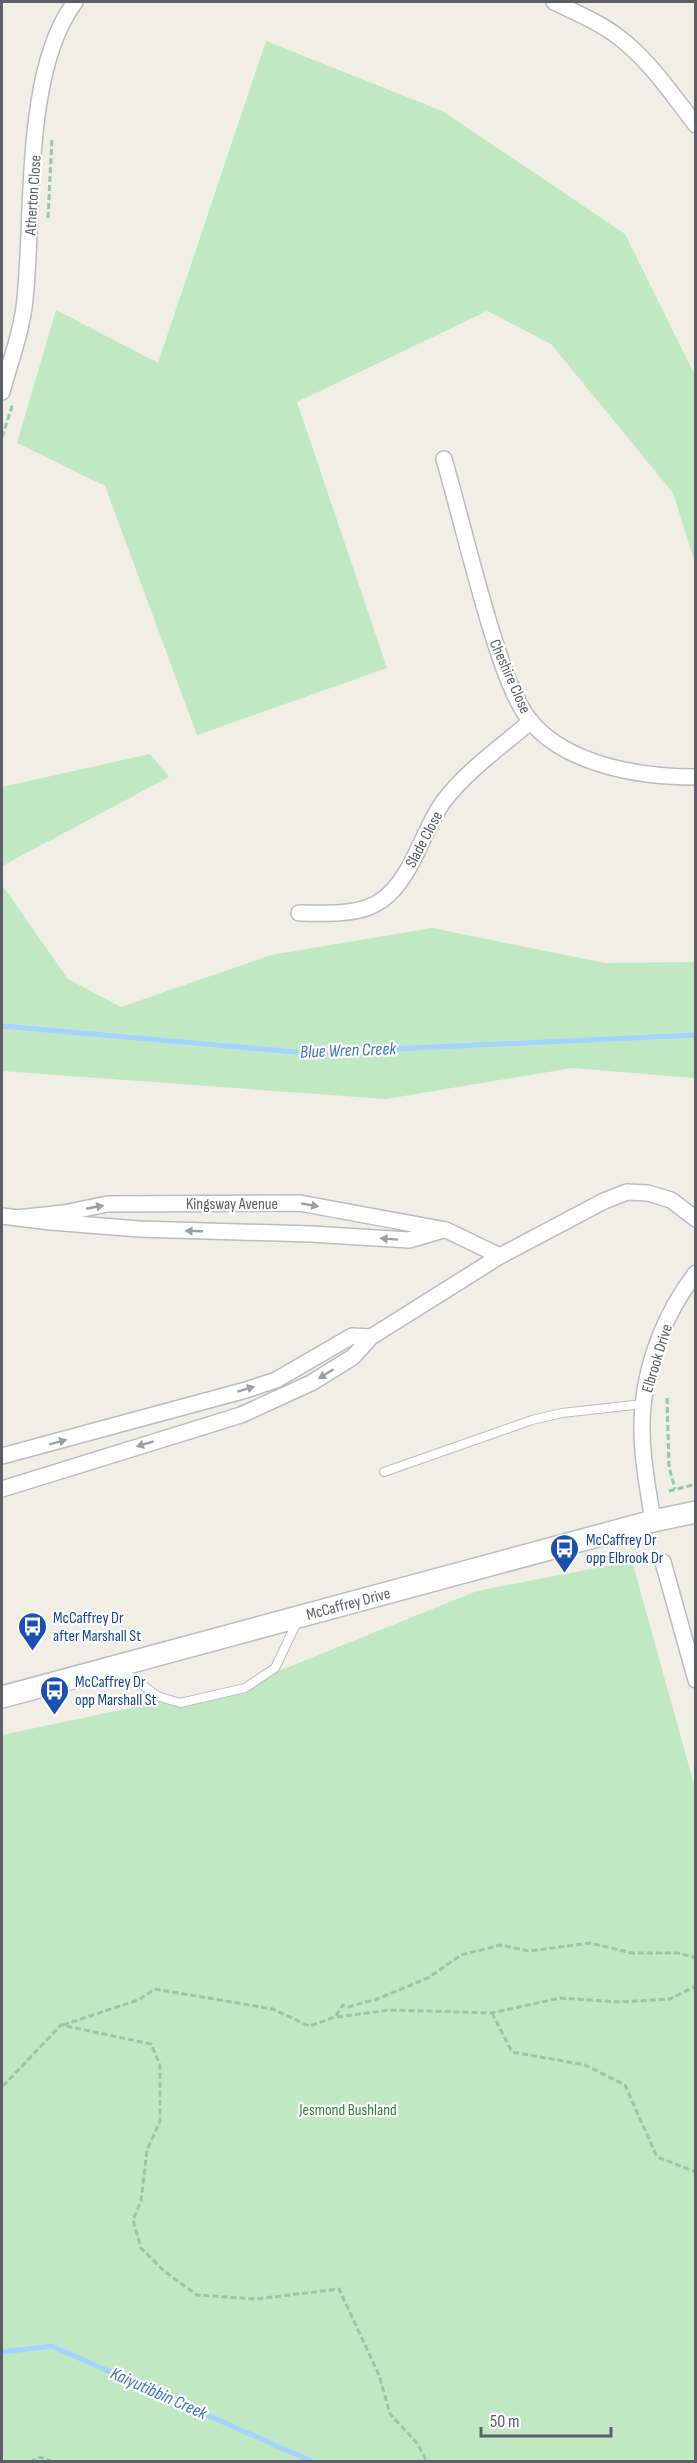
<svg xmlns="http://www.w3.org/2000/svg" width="697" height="2463" viewBox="0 0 697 2463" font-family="'Sofia Sans Condensed',sans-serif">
  <rect width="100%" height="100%" fill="#f0eee5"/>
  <path fill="#c0e8c3" d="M266,41L442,111L625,234L695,375V563L673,493L551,344L487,311L297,402L387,668L197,735L105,486L17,443L56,310L158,363Z
    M150,754L169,777L2,866V787Z
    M2,885L68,979L121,1007L271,955L432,928L605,963L695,962V1078L572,1068L386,1099L2,1071Z
    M632,1561L695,1788V2461H2V1735L249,1683L477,1591Z"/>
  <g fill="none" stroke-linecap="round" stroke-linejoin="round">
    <path stroke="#a5d2ff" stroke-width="5" d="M2,1026L307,1053L696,1035
      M2,2352L52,2346L313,2462"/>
    <defs>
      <path id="lane" d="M384,1472L532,1420L562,1413L643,1404
        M118,1672L134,1678L157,1696L180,1703L245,1688L275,1668L297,1622"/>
      <path id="street" d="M554,2C579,14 606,25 627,44C654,67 674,97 696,125
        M2,392C10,362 22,331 25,299C34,214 23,71 75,2
        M444,459C461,518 475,579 494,639C502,664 514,701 531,722C569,766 641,777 696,777
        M299,913C360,914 386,915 415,856C424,838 431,819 443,802C466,771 501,747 531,721
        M2,1216L51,1222L139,1229L311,1234L409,1240L443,1230
        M16,1218L64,1213L107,1204L300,1203L446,1230L500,1256
        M2,1456L246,1390L276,1380L352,1336L371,1337
        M2,1489L241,1415L311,1383L353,1357L371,1337L500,1256L604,1201L627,1192L648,1193L671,1200L696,1219
        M653,1521C647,1483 639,1444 643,1406C647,1359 667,1310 696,1273
        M663,1562L696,1680"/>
      <path id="secondary" d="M2,1697L653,1521L696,1512"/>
    </defs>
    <use href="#lane" stroke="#b9bcc1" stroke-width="10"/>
    <use href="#street" stroke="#b9bcc1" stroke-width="18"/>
    <use href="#secondary" stroke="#babdc3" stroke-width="24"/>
    <path stroke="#97c7a8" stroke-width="3" stroke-dasharray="6 3" stroke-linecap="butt" d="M48,218L52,138
      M2,437L13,403
      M667,1398L669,1467L675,1489
      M669,1491L696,1484
      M492,2013L512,2052L585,2065L625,2085L657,2157L696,2172
      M337,2017L389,2010L492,2013L560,1998L620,2002L670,1999L696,1986
      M63,2025L138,2000L155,1989L273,2009L309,2026L335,2017L343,2005L348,2007L377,1999L428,1978L461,1955L500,1945L529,1951L590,1943L632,1953H678L696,1958
      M2,2085L5,2084L61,2025L151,2044L160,2065V2121L147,2150L141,2201L133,2220L141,2248L164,2271L197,2295L256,2299L339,2289L379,2375L390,2414L417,2443L427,2462
      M30,2462L40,2457L53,2462"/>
    <use href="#lane" stroke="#fff" stroke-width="8"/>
    <use href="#street" stroke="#fff" stroke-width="15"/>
    <use href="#secondary" stroke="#fff" stroke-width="21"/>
  </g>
  <defs><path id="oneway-solid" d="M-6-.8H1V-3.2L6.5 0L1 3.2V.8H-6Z" transform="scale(1.5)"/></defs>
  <g fill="#9da0a3">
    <use href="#oneway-solid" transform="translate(310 1205) rotate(10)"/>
    <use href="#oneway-solid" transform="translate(95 1207) rotate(-11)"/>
    <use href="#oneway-solid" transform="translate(194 1231) rotate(-178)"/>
    <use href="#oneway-solid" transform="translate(389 1239) rotate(-176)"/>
    <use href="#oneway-solid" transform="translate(326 1374) rotate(148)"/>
    <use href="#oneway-solid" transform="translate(246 1389) rotate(-17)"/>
    <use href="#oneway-solid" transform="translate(58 1442) rotate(-15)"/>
    <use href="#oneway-solid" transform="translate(145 1444) rotate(163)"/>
  </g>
  <defs>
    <symbol id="bus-pin" viewBox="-11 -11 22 30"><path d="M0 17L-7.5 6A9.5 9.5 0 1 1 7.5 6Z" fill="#1a4fb4" stroke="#fff"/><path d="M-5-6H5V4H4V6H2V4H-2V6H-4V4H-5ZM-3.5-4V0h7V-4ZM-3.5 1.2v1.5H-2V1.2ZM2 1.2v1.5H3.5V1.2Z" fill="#fff"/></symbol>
  </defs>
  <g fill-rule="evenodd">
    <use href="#bus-pin" x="548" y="1532" width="33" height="45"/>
    <use href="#bus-pin" x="16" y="1610" width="33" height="45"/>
    <use href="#bus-pin" x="38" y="1674" width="33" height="45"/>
  </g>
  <g text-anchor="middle" stroke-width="4.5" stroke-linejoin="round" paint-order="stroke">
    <g font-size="16" fill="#5c6066" stroke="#fff">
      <text transform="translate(32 195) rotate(-86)" y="6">Atherton Close</text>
      <text transform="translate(511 676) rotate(66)" y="6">Cheshire Close</text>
      <text transform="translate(423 839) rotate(-62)" y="6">Slade Close</text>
      <text x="232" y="1209">Kingsway Avenue</text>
      <text transform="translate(656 1358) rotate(-73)" y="6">Elbrook Drive</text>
      <text transform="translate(348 1603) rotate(-15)" y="6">McCaffrey Drive</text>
    </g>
    <g font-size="16" fill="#164399" stroke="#fff" text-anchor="start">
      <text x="586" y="1545">McCaffrey Dr<tspan x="586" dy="18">opp Elbrook Dr</tspan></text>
      <text x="53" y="1623">McCaffrey Dr<tspan x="53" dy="18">after Marshall St</tspan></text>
      <text x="75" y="1687">McCaffrey Dr<tspan x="75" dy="18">opp Marshall St</tspan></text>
    </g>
    <g font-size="16" fill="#30823a" stroke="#fff">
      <text x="348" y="2115">Jesmond Bushland</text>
    </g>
    <g font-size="18" font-style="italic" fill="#3f75c1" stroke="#fff">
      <text transform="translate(348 1050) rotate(-2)" y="6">Blue Wren Creek</text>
      <text transform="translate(159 2393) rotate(24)" y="6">Kaiyutibbin Creek</text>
    </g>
  </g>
  <rect width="697" height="2463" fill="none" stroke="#5c6066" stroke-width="6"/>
  <path d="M481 2427v9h130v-9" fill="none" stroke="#5c6066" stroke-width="3"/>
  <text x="490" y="2427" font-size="18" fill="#5c6066" stroke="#ffffff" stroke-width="4.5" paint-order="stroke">50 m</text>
</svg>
